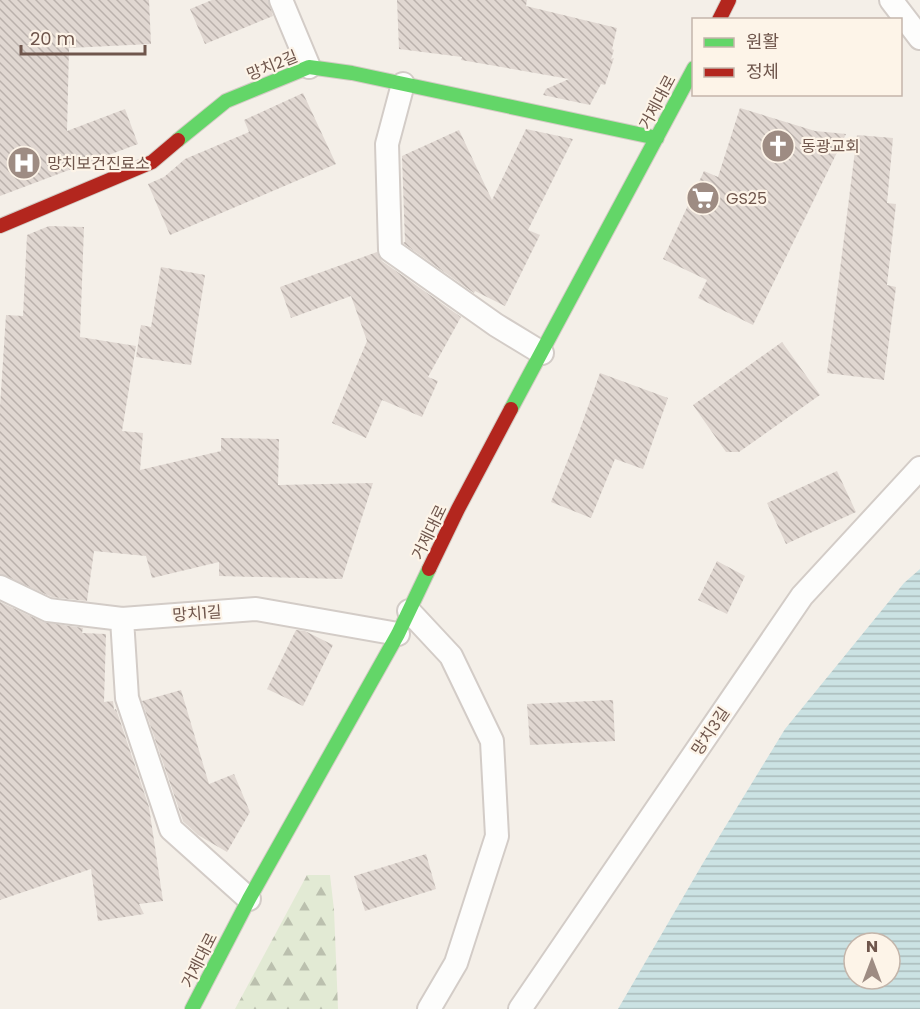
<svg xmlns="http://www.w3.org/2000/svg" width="920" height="1009" viewBox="0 0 920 1009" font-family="Poppins,'Noto Sans KR',sans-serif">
  <defs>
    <pattern id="forest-firs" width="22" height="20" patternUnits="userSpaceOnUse" patternTransform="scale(1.5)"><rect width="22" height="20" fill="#e2ead4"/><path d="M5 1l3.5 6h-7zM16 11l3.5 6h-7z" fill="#bbc0ae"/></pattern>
    <pattern id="water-rules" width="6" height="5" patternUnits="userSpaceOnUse" patternTransform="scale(1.5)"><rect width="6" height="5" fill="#cbe2e3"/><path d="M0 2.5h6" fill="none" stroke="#a9baba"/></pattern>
    <pattern id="building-back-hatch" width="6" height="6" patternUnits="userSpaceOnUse" patternTransform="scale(1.5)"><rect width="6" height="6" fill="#e0d7d1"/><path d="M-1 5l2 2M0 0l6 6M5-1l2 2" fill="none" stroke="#bab1ac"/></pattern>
  </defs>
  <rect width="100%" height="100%" fill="#f4efe8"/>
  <path fill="url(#forest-firs)" d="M307,875H330L334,910L338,1009H235Z"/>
  <path fill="url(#water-rules)" fill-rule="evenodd" d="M920,569V1009H618L703,863L785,729L904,583ZM854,943H890V979H854Z"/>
  <path fill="url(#building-back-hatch)" d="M0,0H149L151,44L69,48L67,131L125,109L138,144L0,196Z
    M212,0H268L273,16L205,44L190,9Z
    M397,0H527L526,6L617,28L612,49L614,50L611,59L614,58L605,85L601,84L590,105L543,95L546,89L569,79L461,60L462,57L399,49Z
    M303,93L336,164L170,235L148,184L164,177L185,159L249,132L244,120Z
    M740,108L815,131L846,134L753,325L698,298L707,280L663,259L704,171L718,177Z
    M526,129L573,139L528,230L540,235L505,306L475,291L474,293L403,243L405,242L402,156L459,130L492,200Z
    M857,135L893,138L887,203L896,204L887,285L896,287L884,380L827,373Z
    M49,226L84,227L80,337L136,346L122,431L143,433L140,470L221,451V438L279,439L278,485L373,483L342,579L219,576V562L152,578L146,556L94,551L87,601L52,597L0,574V407L6,315L23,316L27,235Z
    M377,252L382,261L461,317L428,377L438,381L422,417L382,400L366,438L332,423L367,341L351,296L291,318L280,287Z
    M161,267L205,275L191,365L136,357L141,325L151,327Z
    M782,342L820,395L739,452H726L693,405Z
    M600,373L668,398L643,469L615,459L591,518L551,502L579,432Z
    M837,471L856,512L786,544L767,503Z
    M717,561L745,576L727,614L698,600Z
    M0,602L43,622L83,628L82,633L106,634L104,702L113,701L114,710L116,709L149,807L163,901L139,904L144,914L98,921L91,869L0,900Z
    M296,630L305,631L333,645L303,706L267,689Z
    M181,690L209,784L234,774L250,812L227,852L198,835L183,821L142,701Z
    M613,700L615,741L530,745L527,704Z
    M426,854L436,889L365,911L354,876Z"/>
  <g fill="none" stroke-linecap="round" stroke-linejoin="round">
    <defs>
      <path id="lane" d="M281,0L309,67
        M891,0L920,38
        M403,84L387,144L390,250L496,325L542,353
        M0,587L48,610L122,619L256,609L398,634
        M409,611L451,656L492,741L497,836L456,963L429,1009
        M122,619L127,698L171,829L249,899
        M520,1009L802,596L920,468"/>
      <path id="fast" d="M178,140L226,101L309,67L352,73L657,138
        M511,409L694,68
        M192,1009L249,899L398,634L429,569"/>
      <path id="jam" d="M719,20L729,0
        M0,226L152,162L178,140
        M429,569L458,509L511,409"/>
    </defs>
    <use href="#lane" stroke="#d3ccc7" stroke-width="26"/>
    <use href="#fast" stroke="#d3cbc4" stroke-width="16"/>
    <use href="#jam" stroke="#d3cbc4" stroke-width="16"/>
    <use href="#lane" stroke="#fdfdfc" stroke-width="22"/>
    <use href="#fast" stroke="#63d668" stroke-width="14"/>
    <use href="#jam" stroke="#b3261e" stroke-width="14"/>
  </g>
  <defs>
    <symbol id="church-disc" viewBox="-11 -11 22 22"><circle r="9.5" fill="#9e8c83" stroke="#fdf4e8"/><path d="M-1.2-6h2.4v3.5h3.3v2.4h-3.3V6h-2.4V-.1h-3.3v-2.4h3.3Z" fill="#fff"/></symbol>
    <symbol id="hospital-disc" viewBox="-11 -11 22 22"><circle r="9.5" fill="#9e8c83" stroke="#fdf4e8"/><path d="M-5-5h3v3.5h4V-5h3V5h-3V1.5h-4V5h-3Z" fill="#fff"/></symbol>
    <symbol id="supermarket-disc" viewBox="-11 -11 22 22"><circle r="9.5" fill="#9e8c83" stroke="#fdf4e8"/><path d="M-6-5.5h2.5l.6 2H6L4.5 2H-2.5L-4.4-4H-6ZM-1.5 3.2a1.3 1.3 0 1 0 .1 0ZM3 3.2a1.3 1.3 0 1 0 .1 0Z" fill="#fff"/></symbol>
  </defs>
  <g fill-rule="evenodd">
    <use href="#church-disc" x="759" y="127" width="38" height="38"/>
    <use href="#hospital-disc" x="5" y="144" width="38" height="38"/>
    <use href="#supermarket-disc" x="684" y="179" width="38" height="38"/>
  </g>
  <g text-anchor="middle" stroke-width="4.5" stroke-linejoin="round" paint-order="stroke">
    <g font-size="16" fill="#6f564c" stroke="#fdf4e8">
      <text transform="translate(272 65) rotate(-22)" y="6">망치2길</text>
      <text transform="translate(657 102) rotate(-62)" y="6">거제대로</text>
      <text transform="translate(429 532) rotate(-64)" y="6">거제대로</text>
      <text transform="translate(197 613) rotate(-4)" y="6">망치1길</text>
      <text transform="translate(710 731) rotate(-56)" y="6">망치3길</text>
      <text transform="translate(199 960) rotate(-63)" y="6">거제대로</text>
    </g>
    <g font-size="16" fill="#6f564c" stroke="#fdf4e8" text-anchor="start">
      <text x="801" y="152">동광교회</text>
      <text x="47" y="169">망치보건진료소</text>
      <text x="726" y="204">GS25</text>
    </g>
  </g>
  <rect x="692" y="18" width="210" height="78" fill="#fdf4e8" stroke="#c4b5aa" stroke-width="1.5"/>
  <rect x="704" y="38" width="30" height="9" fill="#63d668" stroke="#c4b5aa" stroke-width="1.5"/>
  <text x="746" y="48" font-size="18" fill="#6f564c">원활</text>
  <rect x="704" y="68" width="30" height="9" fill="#b3261e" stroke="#c4b5aa" stroke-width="1.5"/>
  <text x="746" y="78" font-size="18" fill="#6f564c">정체</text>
  <g transform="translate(872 961)"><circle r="28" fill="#fdf4e8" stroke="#c4b5aa" stroke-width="1.5"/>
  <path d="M0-4.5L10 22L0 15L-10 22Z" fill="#9e8c83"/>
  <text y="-9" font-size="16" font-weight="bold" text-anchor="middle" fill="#6f564c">N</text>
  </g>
  <path d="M21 45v9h124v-9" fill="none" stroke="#6f564c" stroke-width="3"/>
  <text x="30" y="45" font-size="18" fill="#6f564c" stroke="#fdf4e8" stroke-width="4.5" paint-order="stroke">20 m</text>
</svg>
